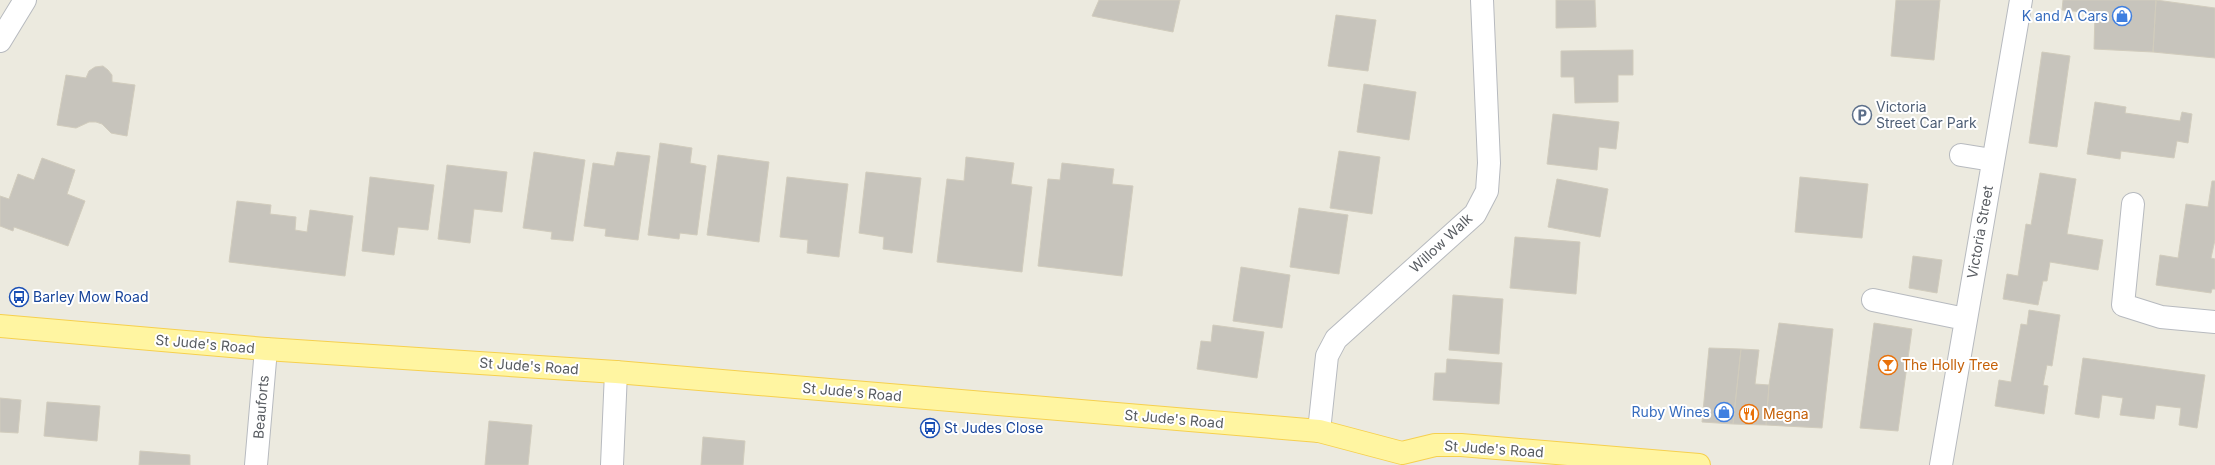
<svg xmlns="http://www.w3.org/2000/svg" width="2215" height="465" viewBox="0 0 2215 465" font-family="Inter,sans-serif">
  <rect width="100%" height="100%" fill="#eceadf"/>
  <path fill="#c7c4bc" stroke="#d1ccbd" d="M1099,0H1180L1173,32L1092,16Z
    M1556,0H1595L1596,27L1556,28Z
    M1896,0H1940L1934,60L1891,56Z
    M2063,0H2156L2153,52L2094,49L2095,13L2062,10Z
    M2156,0L2215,8V58L2153,52Z
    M1336,15L1376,20L1368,71L1328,66Z
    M1633,50V75H1618V102L1575,103L1574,77H1561V51Z
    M2042,52L2070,56L2057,147L2029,143Z
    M103,66L108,70L112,75V82L135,85L127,136L111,133L102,124L96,122H89L76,128L57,125L66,75L86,78L89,71L95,67Z
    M1364,84L1416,92L1409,140L1357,132Z
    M2095,102L2126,107L2125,113L2180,121L2182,112L2192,114L2188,143L2177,141L2174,158L2121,151L2120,159L2087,154Z
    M1553,114L1619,122L1616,149L1599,147L1597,170L1547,164Z
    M660,143L692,148L690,163L706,166L697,235L680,233L679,239L648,235Z
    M1339,151L1380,157L1372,214L1330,208Z
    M534,152L585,160L573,241L551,239L552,232L523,228Z
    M617,152L650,156L638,240L605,236L606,229L584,226L593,163L614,166Z
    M718,155L769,162L759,242L707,235Z
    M966,157L1014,163L1011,184L1032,187L1022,272L937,262L947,179L964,181Z
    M42,158L75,170L67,194L85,201L68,246L14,227L13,231L0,226V196L9,199L18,174L34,180Z
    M1062,163L1114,169L1112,184L1133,186L1122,276L1038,266L1048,179L1060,180Z
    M447,165L507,172L502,212L474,209L470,243L438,239Z
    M866,172L921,178L912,253L883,249L884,237L859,233Z
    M2040,173L2076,179L2067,234L2103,240L2098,270L2050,262L2047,281H2043L2038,305L2003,299L2007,274L2018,276L2026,224L2031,225Z
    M370,177L434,185L428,230L398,227L394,255L362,251Z
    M787,177L848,184L839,257L807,253L808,240L780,237Z
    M1800,177L1868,184L1862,238L1795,232Z
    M1557,179L1608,189L1600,237L1548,227Z
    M2212,181H2215V240L2211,258L2215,259V289H2212L2211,293L2156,285L2160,255L2178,258L2186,204L2208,207Z
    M237,201L271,205L270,214L296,217L295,230L307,232L310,210L353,216L345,276L229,262Z
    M1299,208L1348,215L1339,274L1290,267Z
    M1515,237L1580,242L1576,294L1510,288Z
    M1913,256L1942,260L1937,293L1909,288Z
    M1241,267L1290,275L1282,328L1233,321Z
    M1453,295L1503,299L1499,354L1449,350Z
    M2029,310L2060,315L2052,366L2047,365L2043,385L2048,386L2044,414L1995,406L1999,380L2011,382L2021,324L2027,325Z
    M1779,323L1833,329L1822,428L1766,425L1769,385Z
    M1874,323L1912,329L1898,431L1860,428Z
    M1213,325L1264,332L1257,378L1197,369L1201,341L1211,342Z
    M1709,348L1741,349L1733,424L1702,422Z
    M1741,349L1759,350L1755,384L1769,385L1766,425L1733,424Z
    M2083,358L2205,375L2197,428L2179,425L2181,408L2156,405L2154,419L2120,415L2123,398L2102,395L2099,418L2075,414Z
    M1447,359L1502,363L1499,404L1433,400L1435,373H1446Z
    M0,398L21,400L18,433L0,432Z
    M47,402L100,406L97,441L44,436Z
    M489,421L532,425L528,465H485Z
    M703,437L745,441L743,465H701Z
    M140,451L190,455V465H139Z"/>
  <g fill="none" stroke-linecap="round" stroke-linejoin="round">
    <defs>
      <path id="minor" d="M0,41L25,0
        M1961,155L1992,160
        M2133,204L2123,305L2161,317L2215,322
        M1873,300L1965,319
        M1319,431L1327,356L1336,339L1475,214L1487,191L1489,163L1482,0
        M256,465L266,349
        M612,465L616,372
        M1941,465L2021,0"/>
      <path id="major" d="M0,326L266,349L616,372L1319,431L1402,453L1435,445H1461L1699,465"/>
    </defs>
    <use href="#minor" stroke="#b7babf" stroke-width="24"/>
    <use href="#major" stroke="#f6d04e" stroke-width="24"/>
    <use href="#minor" stroke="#fff" stroke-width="22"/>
    <use href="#major" stroke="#fff5a1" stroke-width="22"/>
  </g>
  <defs>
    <symbol id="shop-ring" viewBox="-11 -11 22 22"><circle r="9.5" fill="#fff" stroke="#3f7fe0" stroke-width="1.5"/><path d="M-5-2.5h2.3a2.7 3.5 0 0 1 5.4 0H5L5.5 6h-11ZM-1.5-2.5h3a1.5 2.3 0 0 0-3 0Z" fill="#3f7fe0"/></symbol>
    <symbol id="parking-ring" viewBox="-11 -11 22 22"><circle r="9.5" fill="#fff" stroke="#5c6f8a" stroke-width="1.5"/><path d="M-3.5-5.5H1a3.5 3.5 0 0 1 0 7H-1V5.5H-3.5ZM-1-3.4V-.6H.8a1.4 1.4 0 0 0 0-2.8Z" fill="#5c6f8a"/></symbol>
    <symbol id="bus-ring" viewBox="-11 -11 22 22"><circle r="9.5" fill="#fff" stroke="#1a4fb4" stroke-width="1.5"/><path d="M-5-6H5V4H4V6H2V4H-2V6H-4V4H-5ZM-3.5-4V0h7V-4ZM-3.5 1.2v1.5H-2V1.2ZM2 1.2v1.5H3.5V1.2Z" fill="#1a4fb4"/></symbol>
    <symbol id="bar-ring" viewBox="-11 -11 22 22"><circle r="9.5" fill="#fff" stroke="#e8710a" stroke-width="1.5"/><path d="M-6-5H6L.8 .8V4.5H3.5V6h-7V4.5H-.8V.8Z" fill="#e8710a"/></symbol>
    <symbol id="restaurant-ring" viewBox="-11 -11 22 22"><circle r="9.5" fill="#fff" stroke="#e8710a" stroke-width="1.5"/><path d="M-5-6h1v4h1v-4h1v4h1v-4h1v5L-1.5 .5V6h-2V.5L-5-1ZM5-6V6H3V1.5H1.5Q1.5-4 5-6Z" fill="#e8710a"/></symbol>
  </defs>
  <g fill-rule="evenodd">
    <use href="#shop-ring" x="2111" y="5" width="22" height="22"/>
    <use href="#parking-ring" x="1851" y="104" width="22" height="22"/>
    <use href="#bus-ring" x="8" y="286" width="22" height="22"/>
    <use href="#bar-ring" x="1877" y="354" width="22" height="22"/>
    <use href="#shop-ring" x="1713" y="401" width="22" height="22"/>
    <use href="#restaurant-ring" x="1738" y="403" width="22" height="22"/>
    <use href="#bus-ring" x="919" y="417" width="22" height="22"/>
  </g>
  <g text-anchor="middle" stroke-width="4" stroke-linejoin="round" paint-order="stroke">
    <g font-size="14" fill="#366cbe" stroke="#fff" text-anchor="end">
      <text x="2108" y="21">K and A Cars</text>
      <text x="1710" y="417">Ruby Wines</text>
    </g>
    <g font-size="14" fill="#4e5e75" stroke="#fff" text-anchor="start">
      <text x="1876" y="112">Victoria<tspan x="1876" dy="16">Street Car Park</tspan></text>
    </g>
    <g font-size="14" fill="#585c61" stroke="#fff">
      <text transform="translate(1980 232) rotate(-80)" y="5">Victoria Street</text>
      <text transform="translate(1441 243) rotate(-43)" y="5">Willow Walk</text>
      <text transform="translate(205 344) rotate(5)" y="5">St Jude's Road</text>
      <text transform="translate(529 366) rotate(4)" y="5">St Jude's Road</text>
      <text transform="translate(852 392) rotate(5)" y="5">St Jude's Road</text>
      <text transform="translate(261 407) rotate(-85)" y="5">Beauforts</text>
      <text transform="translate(1174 419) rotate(5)" y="5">St Jude's Road</text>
      <text transform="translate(1494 449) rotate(4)" y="5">St Jude's Road</text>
    </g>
    <g font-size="14" fill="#164399" stroke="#fff" text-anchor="start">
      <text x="33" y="302">Barley Mow Road</text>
      <text x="944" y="433">St Judes Close</text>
    </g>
    <g font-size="14" fill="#c56008" stroke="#fff" text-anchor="start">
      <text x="1902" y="370">The Holly Tree</text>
      <text x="1763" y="419">Megna</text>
    </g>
  </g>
</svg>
